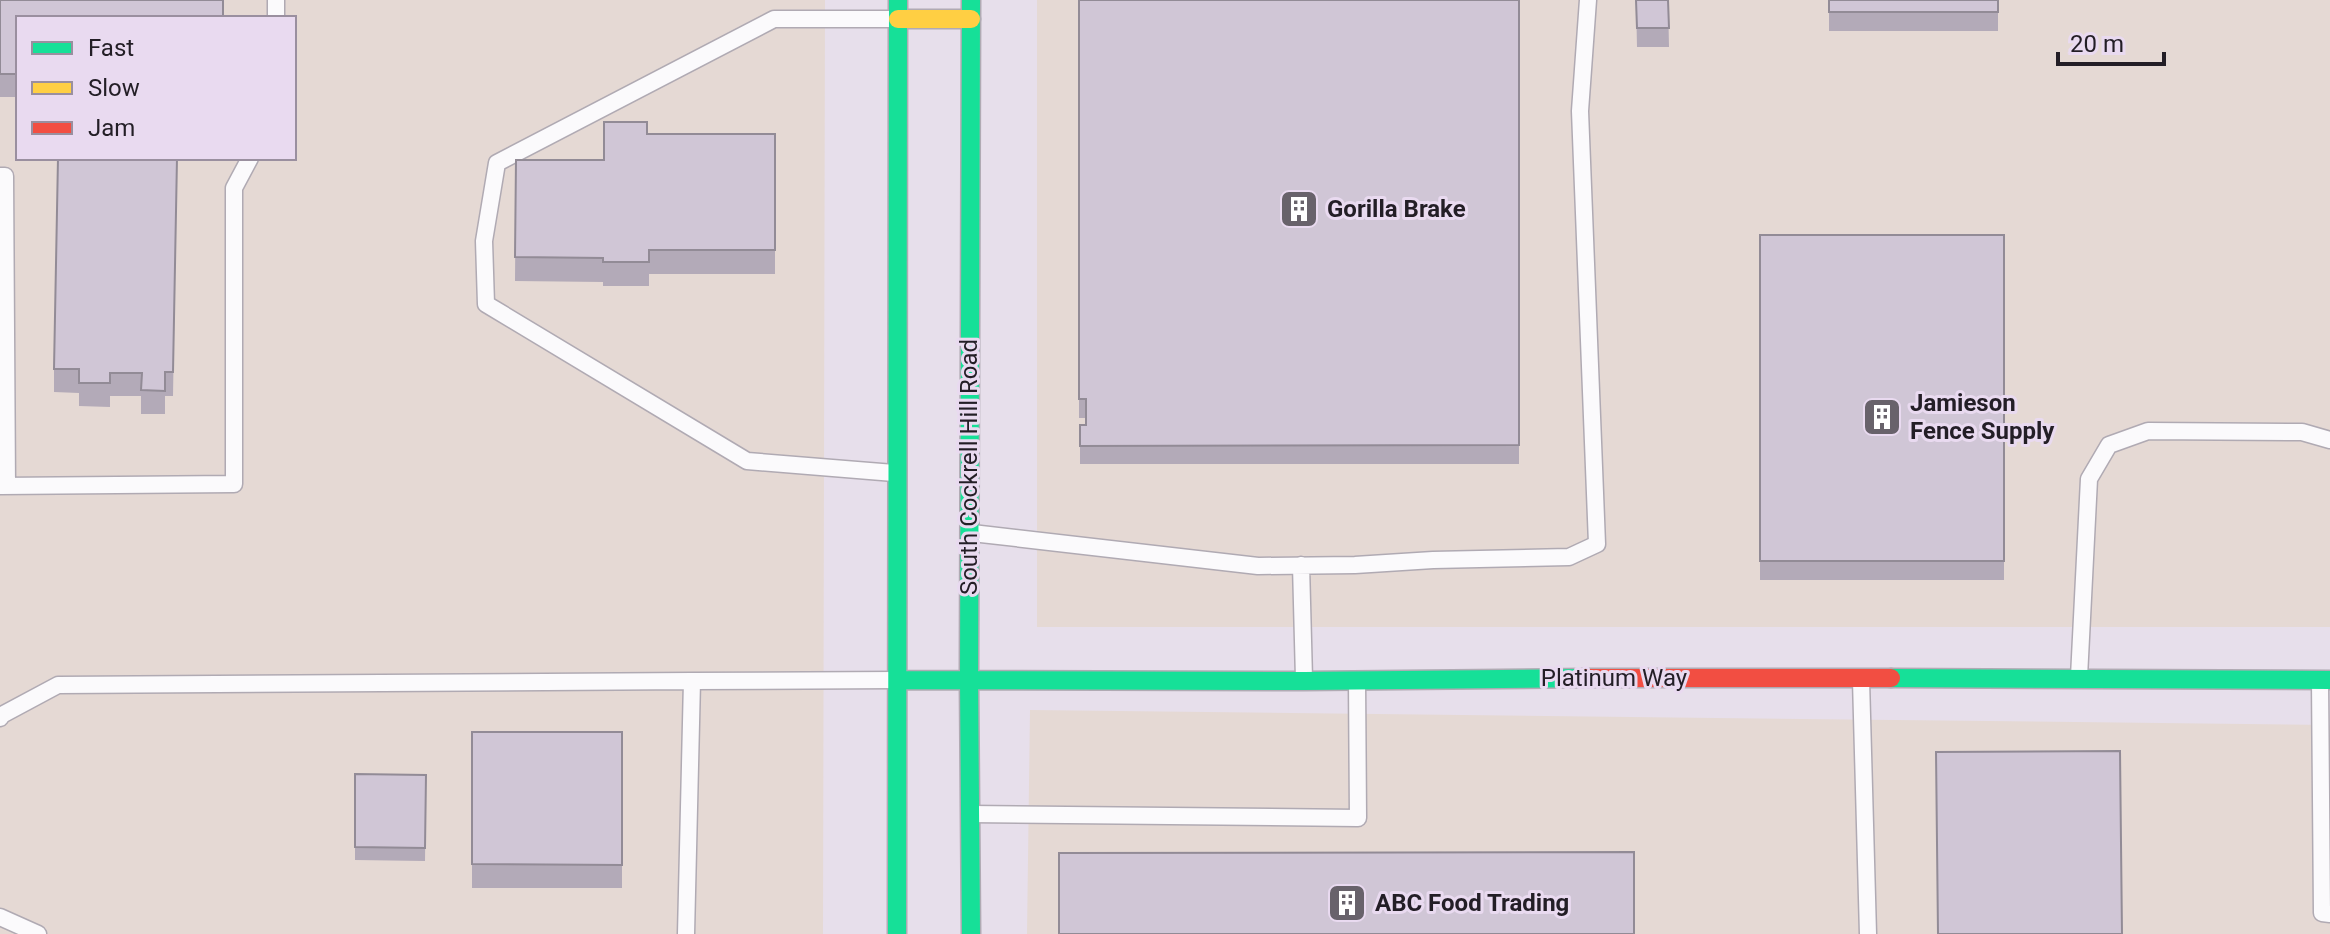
<svg xmlns="http://www.w3.org/2000/svg" width="2330" height="934" viewBox="0 0 2330 934" font-family="Roboto,sans-serif">
  <rect width="100%" height="100%" fill="#e7dfeb"/>
  <path fill="#e5d9d4" fill-rule="evenodd" d="M0,0H825L823,934H0ZM18,18H294V158H18Z
    M1037,0H2330V627H1037Z
    M1030,710L2330,725V934H1027Z"/>
  <g fill="none" stroke-linecap="round" stroke-linejoin="round">
    <defs>
      <path id="lane" d="M276,18V0
        M0,176H5L7,486
        M894,473L747,461L486,304L484,241L497,163L774,19H896
        M0,486L234,484V188L250,158
        M972,533L1258,566L1355,565L1433,560L1569,557L1597,544L1580,111L1588,0
        M1301,565L1304,679
        M2079,677L2089,479L2109,445L2148,431L2302,432L2330,440
        M1861,680L1868,934
        M2320,681L2322,913L2330,914
        M0,718L2,715L58,685L692,681
        M970,814L1358,818L1357,681
        M0,917L38,934
        M686,934L692,681L896,680"/>
      <path id="fast" d="M971,0L969,679L971,934
        M1891,678L2330,680
        M898,680L1304,681L1586,678
        M897,934L898,0"/>
      <path id="slow" d="M898,19H971"/>
      <path id="jam" d="M1586,678H1891"/>
    </defs>
    <use href="#lane" stroke="#b0aab3" stroke-width="19"/>
    <use href="#fast" stroke="#b0aab3" stroke-width="21"/>
    <use href="#slow" stroke="#b0aab3" stroke-width="21"/>
    <use href="#jam" stroke="#b0aab3" stroke-width="21"/>
    <use href="#lane" stroke="#fbfafc" stroke-width="16"/>
    <use href="#fast" stroke="#16e098" stroke-width="18"/>
    <use href="#slow" stroke="#ffcf43" stroke-width="18"/>
    <use href="#jam" stroke="#f24e42" stroke-width="18"/>
  </g>
  <path fill="#b3aab8" d="M0,0L18,18V97H0Z
    M1079,0H1519V464H1080V425H1086V418H1079Z
    M1636,0H1668L1669,47H1637Z
    M1829,0H1998V31H1829Z
    M647,134H775V274H649V286H603V282L515,281L516,160H604Z
    M177,158L173,396H165V414H141V396H110V407L79,406V393L54,392V369Z
    M1760,235H2004V580H1760Z
    M472,732H622V888H472Z
    M355,774L426,775L425,861L355,860Z"/>
  <path fill="#d0c6d6" stroke="#928b96" stroke-width="2" d="M0,0H223V18H18V74H0Z
    M1079,0H1519V445L1080,446V425H1086V399H1079Z
    M1636,0H1668L1669,28H1637Z
    M1829,0H1998V12H1829Z
    M604,122H647V134H775V250H649V262H603V258L515,257L516,160H604Z
    M58,158H177L173,372H165V391L141,390L142,373H110V383H79V369H54Z
    M1760,235H2004V561H1760Z
    M472,732H622V865L472,864Z
    M2120,751L2122,934H1938L1936,752Z
    M355,774L426,775L425,848L355,847Z
    M1634,852V934H1059V853Z"/>
  <defs>
    <symbol id="building-square" viewBox="-11 -11 22 22"><rect x="-9" y="-9" width="18" height="18" rx="4" fill="#68626b" stroke="#e9daf0"/><path d="M-4-6H4V6H1V3H-1V6H-4ZM-2.5-4.3h1.7v1.8h-1.7ZM.8-4.3h1.7v1.8H.8ZM-2.5-1h1.7V.8h-1.7ZM.8-1h1.7V.8H.8Z" fill="#fff"/></symbol>
  </defs>
  <g fill-rule="evenodd">
    <use href="#building-square" x="1277" y="187" width="44" height="44"/>
    <use href="#building-square" x="1860" y="395" width="44" height="44"/>
    <use href="#building-square" x="1325" y="881" width="44" height="44"/>
  </g>
  <g text-anchor="middle" stroke-width="6" stroke-linejoin="round" paint-order="stroke">
    <g font-size="24" font-weight="bold" fill="#231e26" stroke="#e9daf0" text-anchor="start">
      <text x="1327" y="217">Gorilla Brake</text>
      <text x="1910" y="411">Jamieson<tspan x="1910" dy="28">Fence Supply</tspan></text>
      <text x="1375" y="911">ABC Food Trading</text>
    </g>
    <g font-size="24" fill="#231e26" stroke="#e9daf0">
      <text transform="translate(969 467) rotate(-90)" y="8">South Cockrell Hill Road</text>
      <text x="1614" y="686">Platinum Way</text>
    </g>
  </g>
  <rect x="16" y="16" width="280" height="144" fill="#e9daf0" stroke="#9a8f9f" stroke-width="2"/>
  <rect x="32" y="42" width="40" height="12" fill="#16e098" stroke="#9a8f9f" stroke-width="2"/>
  <text x="88" y="56" font-size="24" fill="#231e26">Fast</text>
  <rect x="32" y="82" width="40" height="12" fill="#ffcf43" stroke="#9a8f9f" stroke-width="2"/>
  <text x="88" y="96" font-size="24" fill="#231e26">Slow</text>
  <rect x="32" y="122" width="40" height="12" fill="#f24e42" stroke="#9a8f9f" stroke-width="2"/>
  <text x="88" y="136" font-size="24" fill="#231e26">Jam</text>
  <path d="M2058 52v12h106v-12" fill="none" stroke="#231e26" stroke-width="4"/>
  <text x="2070" y="52" font-size="24" fill="#231e26" stroke="#e9daf0" stroke-width="6" paint-order="stroke">20 m</text>
</svg>
